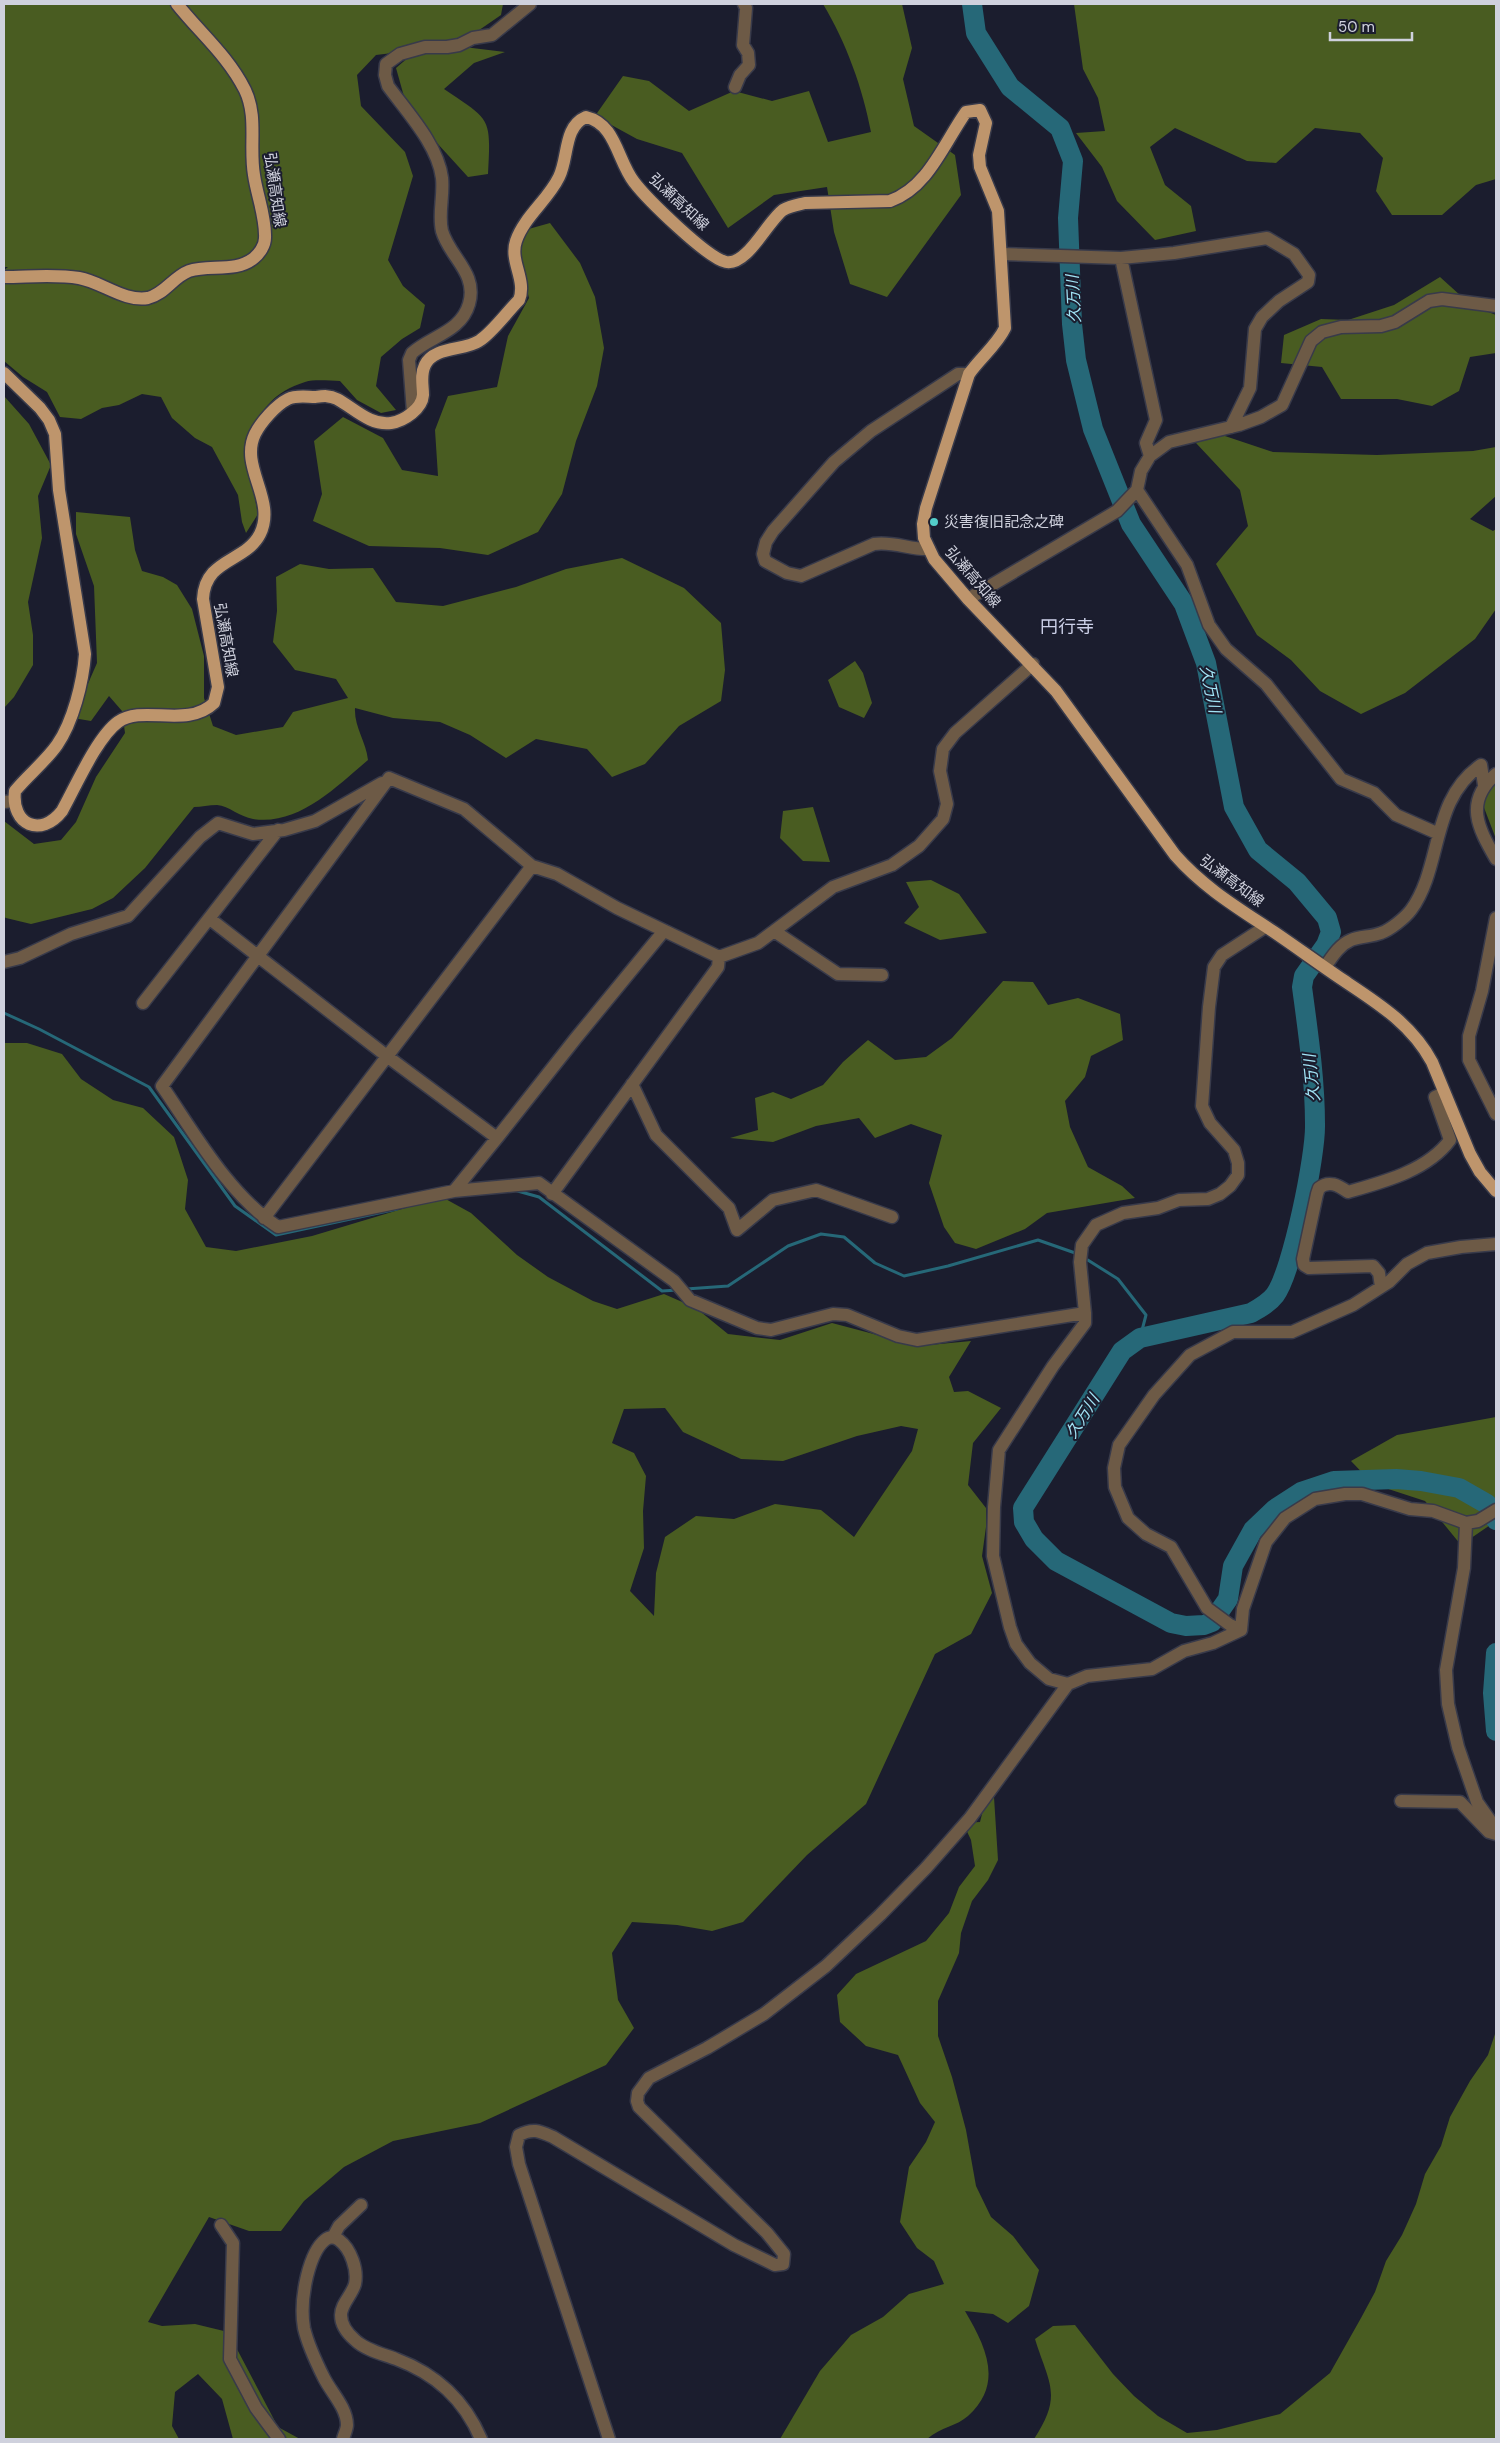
<svg xmlns="http://www.w3.org/2000/svg" width="1500" height="2443" viewBox="0 0 1500 2443" font-family="'DM Sans','Noto Sans JP',sans-serif">
  <rect width="100%" height="100%" fill="#1b1d2e"/>
  <path fill="#495c21" fill-rule="evenodd" d="M4,4H503L501,15L456,46L505,52L474,63L444,89C491,121 491,116 488,174L468,177L437,143L405,100L396,68L417,50L376,55L357,75L361,106L405,152L413,176L388,260L403,286L425,305L420,328L402,339L381,357L376,386L396,410L381,413L357,400L340,381C330,381 315,379 305,382C241,402 247,460 258,514L246,533L242,522L238,495L212,447L195,438L172,418L161,397L142,394L119,405L102,408L81,419L60,417L47,392L23,377L4,361V270L8,267H4Z
    M823,4H902L912,48L903,79L914,126L955,155L961,195L887,297L850,284L834,232L827,187L774,195L728,228L682,153L637,139L595,116L623,76L649,81L689,111L734,91L772,101L809,91L828,142L871,132C863,89 846,42 823,4Z
    M1074,4H1496V179L1476,185L1442,215H1392L1376,191L1383,158L1360,133L1315,128L1276,163L1247,161L1175,128L1150,147L1165,185L1191,206L1196,231L1155,240L1117,201L1102,167L1076,133L1105,131L1098,98L1083,69Z
    M550,223L580,263L595,297L604,348L597,386L576,441L562,494L538,532L488,555L440,548L369,546L313,521L322,494L314,441L343,417L383,438L402,470L438,476L435,430L448,396L497,387L508,336L529,298L519,259L525,230Z
    M1440,277L1471,305L1496,315V353L1470,357L1459,391L1432,406L1397,399H1341L1322,367L1281,363L1284,335L1321,319L1348,320L1394,305Z
    M4,396L29,424L51,465L38,496L42,538L28,602L33,635V665L14,697L4,708Z
    M1213,432L1273,452L1377,455L1473,451L1496,447V496L1470,519L1493,531L1496,529V609L1475,639L1405,693L1361,714L1320,691L1291,660L1257,635L1216,564L1248,526L1240,490L1196,443Z
    M76,512L130,517L135,550L142,571L163,577L177,585L192,609L204,656V698L213,726L236,735L283,727L293,712L348,698L336,679L295,670L273,642L277,611L276,577L300,564L329,569L373,568L396,602L443,606L516,587L566,569L622,558L684,588L721,623L725,670L721,701L679,726L645,764L612,777L587,749L536,739L506,758L470,735L440,722L393,718L355,708C354,727 366,741 368,760C336,787 298,826 253,819C240,817 229,806 217,805C209,805 201,807 194,807L145,868L113,898L92,909L31,924L6,918L4,917V821L34,844L61,840L76,822L96,777L125,733L122,711L109,696L91,721L73,718L97,663L94,586L76,534Z
    M855,661L863,673L872,703L864,718L839,707L828,680Z
    M1496,775V839L1483,805Z
    M813,807L830,862L803,861L780,838L783,811Z
    M931,880L959,894L987,933L940,940L904,923L919,907L906,882Z
    M1003,981L1033,982L1048,1005L1078,998L1120,1014L1123,1040L1091,1056L1085,1077L1065,1101L1070,1127L1088,1167L1122,1186L1135,1198L1047,1213L1025,1229L976,1249L955,1243L944,1227L929,1183L942,1135L911,1124L875,1138L859,1118L816,1126L773,1142L730,1138L758,1130L755,1098L773,1092L791,1099L823,1085L843,1062L868,1040L895,1060L926,1057L952,1038Z
    M4,1043H27L62,1054L81,1079L113,1100L143,1108L174,1137L188,1180L185,1209L206,1247L236,1251L312,1236L442,1197L471,1213L517,1255L548,1277L593,1301L617,1309L664,1294L696,1308L728,1334L780,1340L832,1323L919,1346L971,1341L949,1377L954,1392L968,1391L1001,1408L973,1443L968,1485L986,1508V1527L982,1556L992,1593L971,1634L935,1654L866,1804L807,1855L743,1922L712,1931L677,1925L632,1922L612,1953L618,2000L634,2028L606,2065L480,2123L393,2141L344,2167L304,2201L281,2231H249L209,2217L148,2322L162,2326L195,2324L228,2332L278,2427L300,2439H233L222,2399L198,2374L175,2392L172,2426L179,2439H4ZM665,1408L683,1432L741,1459L783,1461L857,1436L901,1426L918,1429L912,1451L854,1537L821,1510L775,1504L734,1519L696,1516L665,1537L656,1573L654,1616L630,1591L644,1548L643,1511L646,1476L634,1453L612,1443L624,1409Z
    M1496,1417V1521L1461,1545L1425,1501L1373,1484L1351,1461L1397,1435Z
    M994,1797L998,1860L988,1880L972,1901L961,1933L959,1953L938,2001V2036L952,2077L966,2130L976,2186L991,2217L1013,2236L1039,2270L1029,2306L1008,2323L993,2314L965,2311C986,2347 1004,2383 968,2416C957,2426 941,2427 927,2439H780L820,2371L851,2335L883,2317L909,2294L944,2284L934,2261L917,2248L900,2222L909,2167L926,2142L935,2122L920,2103L898,2055L866,2046L840,2022L837,1995L856,1974L926,1941L949,1913L959,1887L975,1866L971,1840L963,1823L980,1822L985,1802Z
    M1496,2031V2439H1034C1063,2395 1049,2384 1035,2339L1053,2326L1075,2325L1113,2374L1134,2396L1158,2416L1187,2433L1217,2430L1280,2414L1330,2373L1361,2318L1375,2292L1386,2261L1402,2235L1416,2204L1425,2174L1441,2146L1450,2117L1470,2081L1488,2055Z"/>
  <g fill="none" stroke-linecap="round" stroke-linejoin="round">
    <path stroke="#266878" stroke-width="3" d="M4,1013L39,1029L149,1087L235,1206L276,1235L397,1209
      M514,1190L539,1197L662,1291L678,1290
      M1083,1257L1118,1279L1146,1315L1140,1338
      M686,1289L728,1286L788,1246L821,1234L844,1237L875,1263L904,1276L948,1266L1038,1240L1078,1254"/>
    <path stroke="#266878" stroke-width="20" d="M972,4L976,33L1010,87L1060,128L1073,161L1068,218L1072,324L1076,360L1093,429L1131,524L1184,604L1206,663L1234,807L1258,850L1297,882L1327,918L1331,932L1326,945L1304,976L1302,987C1308,1032 1315,1079 1315,1124C1316,1155 1292,1272 1275,1295C1269,1303 1260,1308 1251,1313L1140,1338L1122,1351L1023,1508L1024,1522L1034,1539L1056,1561L1171,1623L1186,1626L1204,1625L1212,1622L1228,1599L1233,1566L1253,1530L1275,1509L1301,1492L1334,1481L1396,1479L1421,1481L1459,1488L1487,1504L1496,1520
      M1496,1653L1493,1693L1496,1731"/>
    <defs>
      <path id="minor" d="M735,87L740,75L749,65L748,53L743,45L746,8L744,4
        M1001,254L1121,258L1174,253L1267,238L1294,254L1309,275L1308,282L1279,301L1262,317L1255,329L1250,388L1231,427
        M1121,258L1156,420L1146,443L1150,456
        M413,412L409,360L412,353C431,336 461,332 469,304C478,273 450,258 442,231C438,214 444,196 442,178C438,145 407,112 388,86L385,75L386,64L400,54L425,47H447L459,45L473,38L492,35L530,4
        M1137,490L1187,565L1209,625L1226,649L1266,684L1341,779L1374,793L1396,815L1439,834
        M929,549C910,550 894,541 874,544L801,576L787,573L765,561L763,554L766,542L773,531L834,462L871,431L958,374H969
        M968,599L1117,511L1137,490L1141,471L1150,456L1169,442L1239,425L1261,417L1282,405L1311,341L1322,332L1341,327L1381,326L1395,322L1429,301L1442,299L1496,306
        M1496,774C1464,802 1478,828 1496,859
        M389,778L162,1086C195,1134 229,1195 278,1227L454,1191L539,1183L674,1281L690,1300L757,1328L771,1330L833,1314L847,1315L898,1336L917,1340L1085,1313
        M389,778L464,809L532,866L557,874L617,908L719,957L758,943L833,887L892,865L919,846L943,819L947,804L940,771L943,749L955,733L1033,664
        M4,802L14,801
        M1496,918L1482,991L1469,1036V1060L1496,1114
        M210,919L388,1057L497,1138L576,1038L663,932
        M774,931L838,974L882,975
        M4,962L20,958L71,934L128,916L200,837L218,823L253,834L284,830L315,821L382,783
        M1325,967C1332,957 1339,945 1351,940C1360,936 1371,937 1381,933C1390,930 1405,918 1411,910C1443,866 1430,800 1481,765L1484,785
        M143,1003L278,830
        M632,1084L656,1135L729,1208L737,1230L773,1200L816,1190L892,1217
        M454,1191L497,1138
        M552,1194L718,967L719,957
        M264,1218L532,866
        M1381,1287L1379,1273L1373,1266L1309,1268L1304,1265L1303,1259L1317,1194L1319,1188C1329,1180 1338,1185 1348,1192C1383,1182 1427,1171 1450,1140L1435,1097L1444,1093
        M1466,1523L1464,1568L1446,1670L1448,1704L1458,1747L1477,1802L1496,1829
        M1241,1630L1230,1625L1207,1608L1171,1547L1146,1534L1128,1518L1115,1487L1114,1468L1119,1445L1154,1395L1190,1355L1233,1332H1292L1353,1305L1389,1282L1407,1264L1427,1253L1461,1247L1496,1244
        M1068,1684L1049,1679L1030,1663L1016,1644L1010,1627L993,1556L994,1507L999,1450L1053,1366L1085,1323V1313L1080,1262L1082,1245L1096,1225L1123,1213L1158,1208L1179,1200L1208,1199L1220,1194L1230,1186L1238,1175V1163L1234,1150L1210,1123L1202,1106L1209,1007L1214,967L1222,955L1265,927
        M1401,1801L1460,1802L1489,1832L1496,1834
        M221,2225L233,2243L230,2359L256,2408L279,2439
        M333,2237L339,2226L361,2205
        M343,2439C344,2435 347,2429 347,2425C347,2408 331,2392 324,2378C316,2362 308,2345 304,2328C301,2311 303,2293 307,2276C310,2264 315,2248 325,2240C330,2236 335,2237 339,2240C351,2249 358,2270 355,2284C352,2295 341,2304 341,2315C341,2325 348,2334 355,2340C365,2350 383,2354 396,2359C436,2374 464,2399 481,2439
        M609,2439L519,2164L516,2147L519,2135C533,2128 539,2131 553,2137L734,2245L775,2265L783,2264L784,2254L767,2233L639,2107L637,2101L638,2093L649,2078L707,2048L764,2014L826,1966L880,1915L926,1868L970,1818L1068,1684L1087,1676L1152,1669L1184,1651L1213,1643L1241,1630L1243,1609L1266,1542L1285,1518L1315,1499L1345,1494H1362L1410,1509L1433,1511L1466,1523L1478,1521L1496,1510"/>
      <path id="major" d="M4,277C28,277 55,274 79,278C102,282 124,302 148,298C165,294 173,277 189,271C209,264 236,273 254,258C260,253 265,245 265,238C266,217 257,196 254,175C249,146 258,117 245,90C228,56 200,33 177,4
        M4,373L40,408L49,420L55,434L59,490L85,654C83,682 73,722 57,745C45,762 28,775 15,791C11,825 41,838 62,811C75,788 97,737 118,722C143,704 187,729 214,703L218,687L203,599C205,558 245,563 260,534C277,500 239,467 255,434C261,422 276,405 288,399C296,395 307,397 315,397C323,396 329,395 337,399C354,408 370,426 391,423C404,421 422,409 423,395C423,385 420,375 425,365C434,346 464,351 479,341C492,333 507,312 519,300C527,280 509,261 516,241C524,217 548,200 559,177C569,157 563,127 586,117C616,124 617,160 634,182C647,199 707,258 726,262C747,266 767,222 783,210C790,206 797,205 805,203L890,201C928,188 944,143 966,112L980,110L986,123L979,155L980,167L998,211L1005,328C997,345 980,358 969,374L926,508L923,524L924,538L934,559L968,599L1056,691L1175,855C1204,888 1238,908 1274,932C1296,947 1318,963 1340,978C1376,1002 1411,1023 1432,1062L1470,1154L1480,1172L1496,1191"/>
    </defs>
    <use href="#minor" stroke="#383a4a" stroke-width="15"/>
    <use href="#major" stroke="#383a4a" stroke-width="15"/>
    <use href="#minor" stroke="#6d5a46" stroke-width="12"/>
    <use href="#major" stroke="#be956c" stroke-width="12"/>
  </g>
  <circle fill="#53cdc9" stroke="#1b1d2e" stroke-width="2" cx="934" cy="522" r="5"/>
  <g text-anchor="middle" stroke-width="4" stroke-linejoin="round" paint-order="stroke">
    <g font-size="15" fill="#cfd1dd" stroke="#1b1d2e">
      <text transform="translate(275 190) rotate(82)" y="5">弘瀬高知線</text>
      <text transform="translate(679 202) rotate(43)" y="5">弘瀬高知線</text>
      <text transform="translate(973 577) rotate(49)" y="5">弘瀬高知線</text>
      <text transform="translate(226 640) rotate(80)" y="5">弘瀬高知線</text>
      <text transform="translate(1232 881) rotate(37)" y="5">弘瀬高知線</text>
    </g>
    <g font-size="15" fill="#cfd1dd" stroke="#1b1d2e" text-anchor="start">
      <text x="944" y="527">災害復旧記念之碑</text>
    </g>
    <g font-size="16" font-style="italic" fill="#a2e4f6" stroke="#1b1d2e">
      <text transform="translate(1073 299) rotate(-93)" y="6">久万川</text>
      <text transform="translate(1211 689) rotate(78)" y="6">久万川</text>
      <text transform="translate(1311 1078) rotate(-96)" y="6">久万川</text>
      <text transform="translate(1082 1416) rotate(-58)" y="6">久万川</text>
    </g>
    <g font-size="18" fill="#ccd0e8" stroke="#1b1d2e">
      <text x="1067" y="633">円行寺</text>
    </g>
  </g>
  <rect width="1500" height="2443" fill="none" stroke="#cfd1dd" stroke-width="10"/>
  <path d="M1330 32v8h82v-8" fill="none" stroke="#cfd1dd" stroke-width="2.5"/>
  <text x="1338" y="32" font-size="15" fill="#cfd1dd" stroke="#1b1d2e" stroke-width="4" paint-order="stroke">50 m</text>
</svg>
